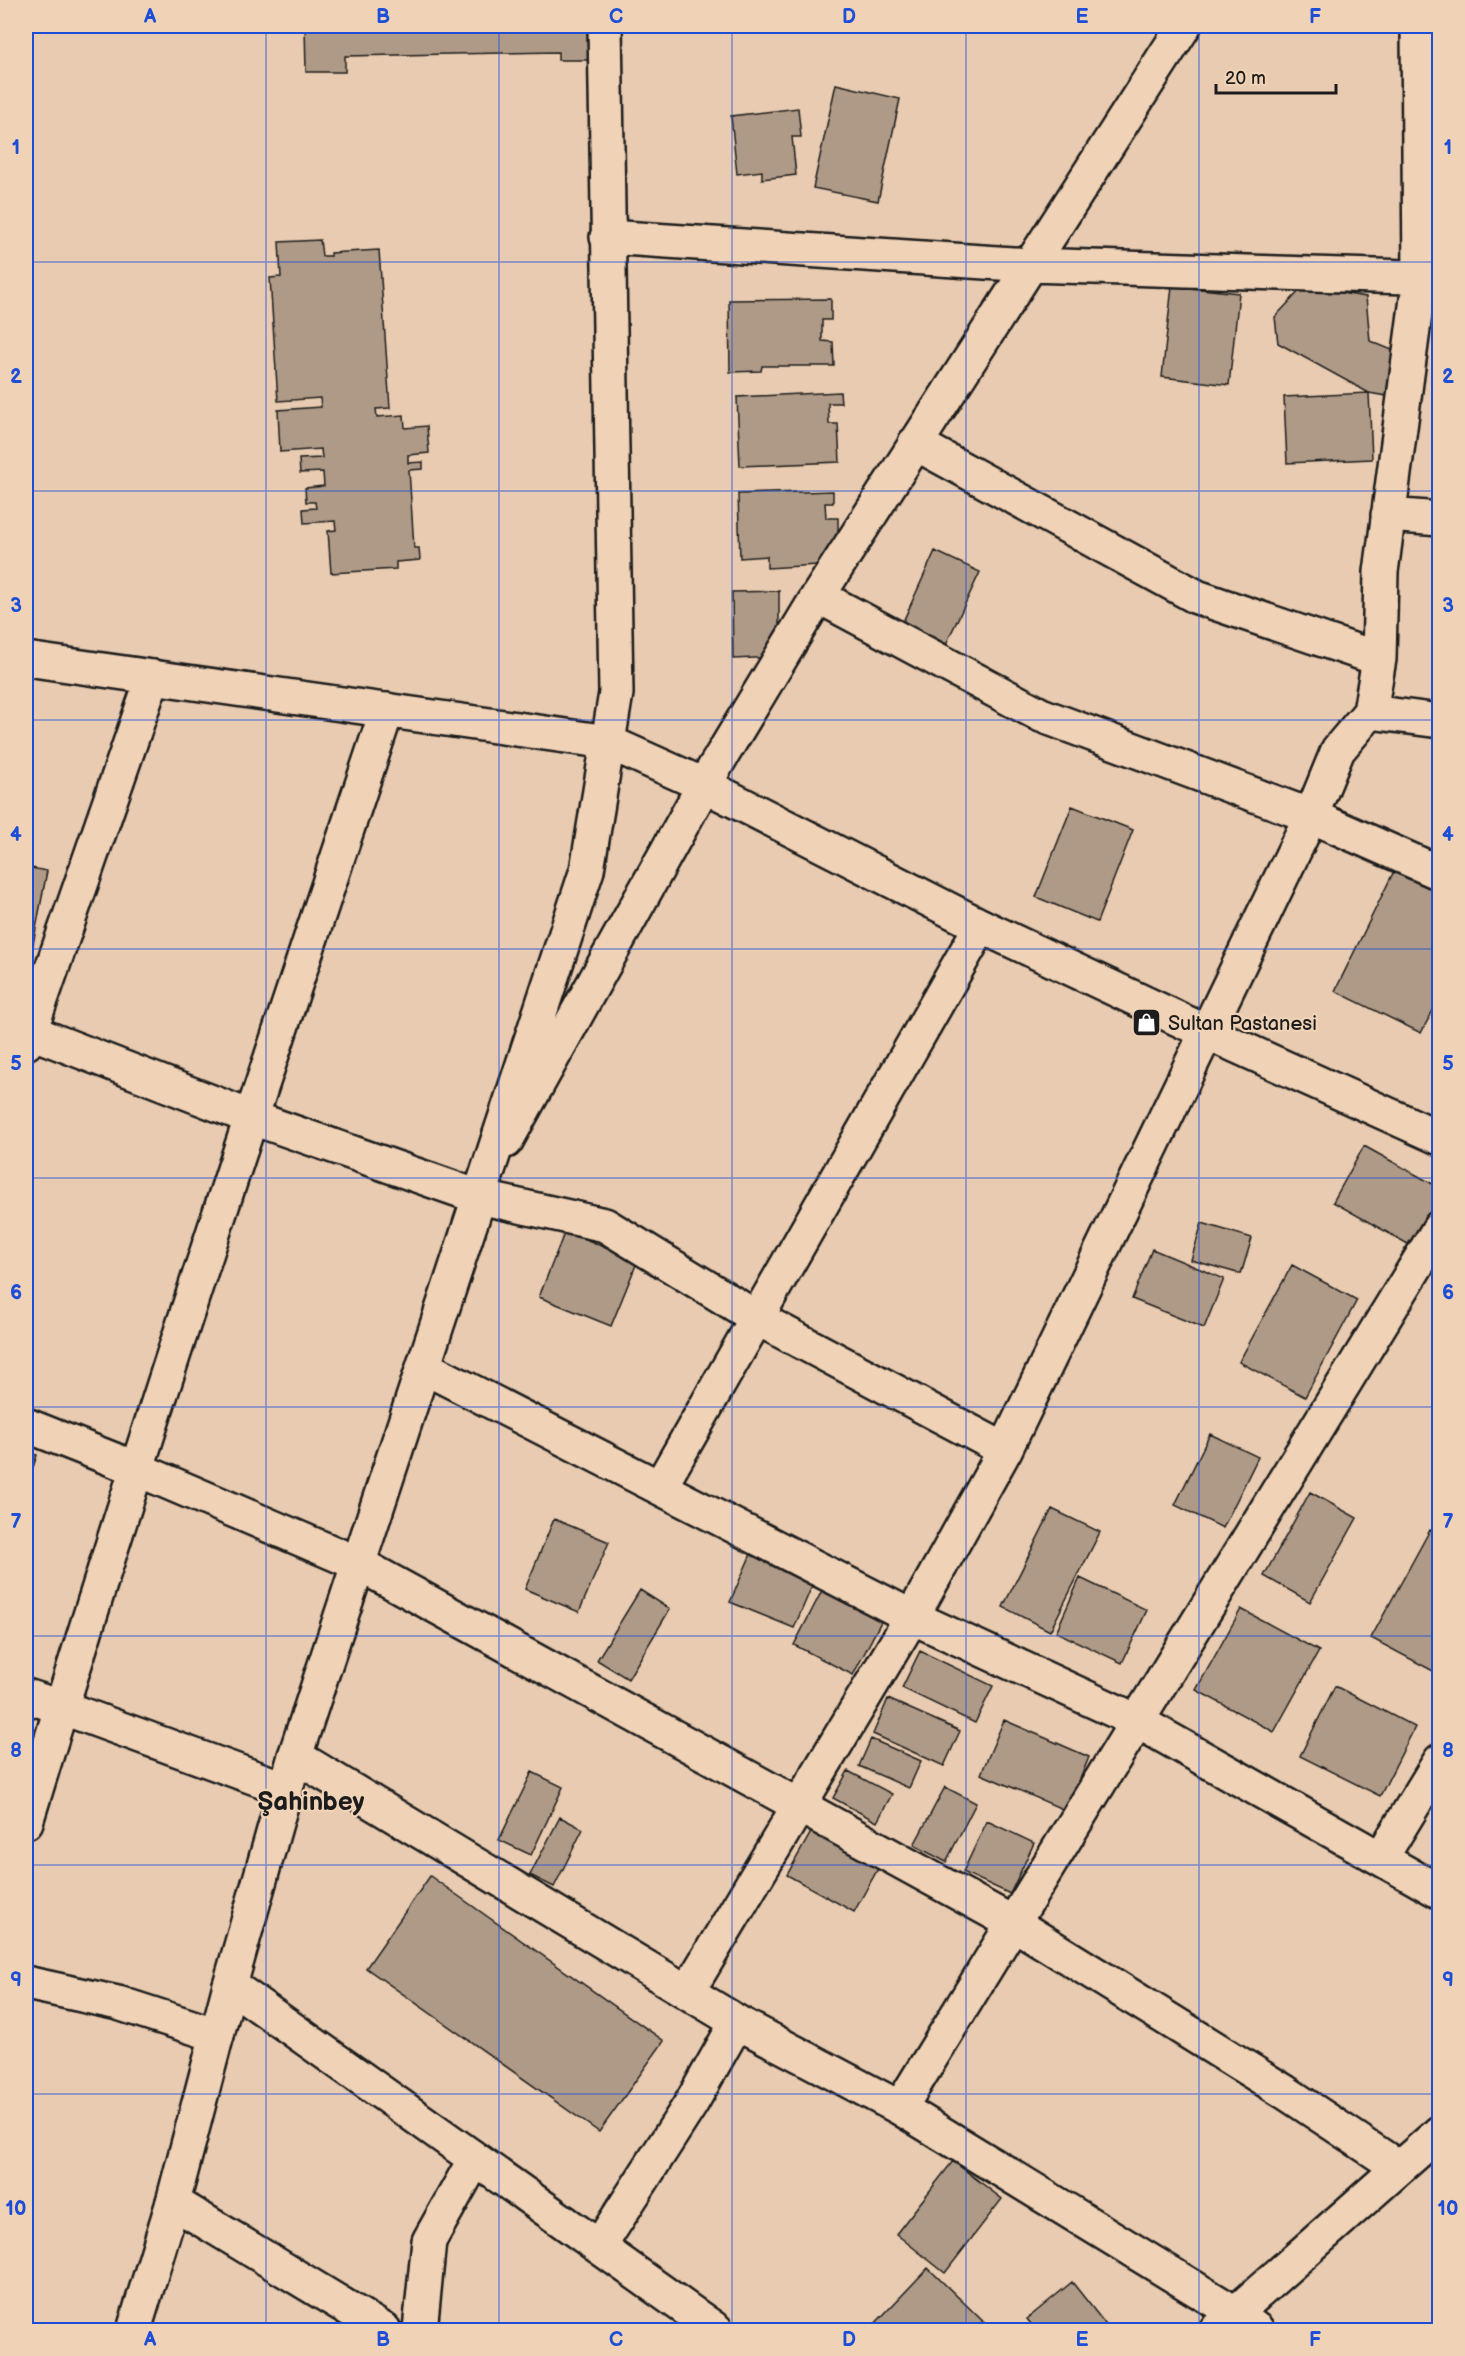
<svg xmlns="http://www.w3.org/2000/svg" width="1465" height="2356" viewBox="0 0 1465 2356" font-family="'Balsamiq Sans',sans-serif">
  <rect width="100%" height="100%" fill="#e8cbb0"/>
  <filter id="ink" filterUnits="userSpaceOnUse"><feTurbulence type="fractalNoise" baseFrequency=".0167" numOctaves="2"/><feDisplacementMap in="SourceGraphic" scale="12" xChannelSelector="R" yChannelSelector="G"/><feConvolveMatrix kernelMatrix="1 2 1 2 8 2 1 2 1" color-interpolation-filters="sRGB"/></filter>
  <g filter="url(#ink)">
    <path fill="#af9a87" stroke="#1c1c1c" stroke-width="1.5" d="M305,26H589L590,60H558V52L345,56V72H306Z
      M836,84L900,99L878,201L813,188Z
      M798,108L801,137H792L796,175L762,179V171L737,174L731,116Z
      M320,240L322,256H331L330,253L379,250L390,408L376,409L377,417L404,415L405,428L427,426L429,453L408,455V463L423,462V469L409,470L414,548H419L420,560L396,562V569L331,573L328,531L336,530L335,521L304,523L303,509L316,508L315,502H306L305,488L324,486L323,472L300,473L299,459L322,458L321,449L280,452L278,410L321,407L320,398L278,401L270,278L281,277L279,242Z
      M1172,286L1239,293L1229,385L1162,377Z
      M1303,287L1366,297L1370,341L1392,350L1398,398L1369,393L1278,343L1275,317Z
      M831,299V320H822V341L833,342L834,366H762L761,371L730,372L729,300Z
      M840,392L841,403H828L829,424H838L840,462L740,466L737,397Z
      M1369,393L1372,459L1287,463L1284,397Z
      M1438,424H1440V503H1438Z
      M833,491V503H825L826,518H838V549L835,564L767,568V556L740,558L738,494Z
      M935,551L980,572L946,644L902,624Z
      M779,591V657L733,659L732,592Z
      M1072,806L1133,830L1097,922L1036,897Z
      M1397,865L1440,887V997L1421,1033L1335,991Z
      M26,867L47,871L26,981Z
      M1364,1146L1440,1188V1205L1415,1248L1333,1202Z
      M1202,1223L1252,1238L1241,1274L1191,1260Z
      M565,1231L638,1260L611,1326L539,1297Z
      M1152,1249L1224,1279L1204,1328L1132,1299Z
      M1292,1265L1357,1300L1305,1397L1239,1362Z
      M1210,1434L1258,1457L1223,1528L1175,1505Z
      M26,1452L37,1455L28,1483L26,1482Z
      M1310,1492L1357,1518L1310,1602L1264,1576Z
      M1052,1509L1100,1532L1050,1631L1003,1607Z
      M554,1519L609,1542L579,1612L525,1589Z
      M1430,1530L1440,1536V1665L1435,1672L1371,1638Z
      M755,1545L818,1572L794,1628L730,1602Z
      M1080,1578L1147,1610L1122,1663L1056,1632Z
      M827,1581L886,1612L853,1675L794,1645Z
      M640,1590L670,1609L628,1679L597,1660Z
      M1241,1609L1319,1651L1274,1732L1196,1690Z
      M920,1651L993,1686L975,1723L902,1688Z
      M1335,1686L1415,1727L1380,1796L1300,1756Z
      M888,1699L960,1731L944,1766L873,1734Z
      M1004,1720L1089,1757L1067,1811L981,1774Z
      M871,1739L921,1761L909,1788L859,1766Z
      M848,1771L892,1794L877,1822L833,1798Z
      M532,1772L563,1787L531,1855L499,1840Z
      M945,1787L976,1803L946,1862L914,1845Z
      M560,1817L583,1829L554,1887L530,1875Z
      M987,1821L1034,1843L1010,1894L963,1872Z
      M814,1827L881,1863L854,1912L787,1875Z
      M430,1876L664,2041L599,2132L366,1968Z
      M953,2161L1002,2199L945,2273L896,2234Z
      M928,2268L992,2330H869Z
      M1072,2282L1110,2330H1036L1027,2319Z"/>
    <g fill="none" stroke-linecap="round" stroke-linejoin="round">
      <defs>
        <path id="minor" d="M607,237L1030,265L1440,278
          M915,443L1197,597L1379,659
          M1388,515L1440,519
          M818,596L1041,715L1311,816L1440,873
          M1370,712L1440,721
          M26,1030L250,1117L479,1197L605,1225L757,1318L1005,1450
          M26,1043L153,677
          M506,1141L704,785L818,596L1184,26
          M424,1367L912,1617L1137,1721L1440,1892
          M26,1425L137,1469L359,1564L1013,1923L1285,2092L1398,2167
          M660,1487L981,926
          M26,1696L61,1707L286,1789
          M295,1756L737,2022L900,2108L1235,2313L1257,2330
          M26,1822C140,1449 263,1080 387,710
          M1381,1858L1440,1761
          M26,1983L118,2003L217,2035
          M230,1985L716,2330
          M688,1991L912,1617L1005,1450L1311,816L1338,750L1370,712L1379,659L1381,572L1420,276L1418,26
          M900,2108L1440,1227
          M173,2202L384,2330
          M599,2247L692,2102L737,2022
          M420,2330L429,2241L475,2159"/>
        <path id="tertiary" d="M26,659L608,742L704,785L981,926L1206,1032L1440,1138
          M134,2330L173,2202L230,1985L295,1756L587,870L616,693L605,26"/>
        <path id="secondary" d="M1216,2330L1440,2132"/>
      </defs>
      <use href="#minor" stroke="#1c1c1c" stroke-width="38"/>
      <use href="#tertiary" stroke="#1c1c1c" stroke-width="38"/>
      <use href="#secondary" stroke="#1c1c1c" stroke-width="38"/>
      <use href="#minor" stroke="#f0d2b6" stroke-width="33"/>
      <use href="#tertiary" stroke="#f0d2b6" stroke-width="33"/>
      <use href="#secondary" stroke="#f0d2b6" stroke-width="33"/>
    </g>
  </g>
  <path fill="none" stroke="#1d4ed8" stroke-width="1.5" stroke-opacity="0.55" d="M266,26V2330M499,26V2330M732,26V2330M966,26V2330M1199,26V2330M26,262H1440M26,491H1440M26,720H1440M26,949H1440M26,1178H1440M26,1407H1440M26,1636H1440M26,1865H1440M26,2094H1440"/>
  <defs>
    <symbol id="shop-square" viewBox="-11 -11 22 22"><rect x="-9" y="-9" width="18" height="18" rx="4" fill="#1c1c1c" stroke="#f0d2b6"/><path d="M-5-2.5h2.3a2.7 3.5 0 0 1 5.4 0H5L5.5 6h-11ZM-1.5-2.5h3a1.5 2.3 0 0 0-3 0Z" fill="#fff"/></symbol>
  </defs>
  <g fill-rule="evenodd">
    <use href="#shop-square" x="1130" y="1006" width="33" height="33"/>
  </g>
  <g text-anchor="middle" stroke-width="4.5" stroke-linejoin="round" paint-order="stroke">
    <g font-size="20" fill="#1c1c1c" stroke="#f0d2b6" text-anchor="start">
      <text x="1168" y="1030">Sultan Pastanesi</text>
    </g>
    <g font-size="26" font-weight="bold" fill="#1c1c1c" stroke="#f0d2b6">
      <text x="311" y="1810">Şahinbey</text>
    </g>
  </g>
  <rect width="1465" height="2356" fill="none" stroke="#f0d2b6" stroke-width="66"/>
  <path d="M1216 84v9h120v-9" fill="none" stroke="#1c1c1c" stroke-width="3"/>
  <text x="1225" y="84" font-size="18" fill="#1c1c1c" stroke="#f0d2b6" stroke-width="4.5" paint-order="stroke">20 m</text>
  <rect x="33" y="33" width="1399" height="2290" fill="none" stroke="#1d4ed8" stroke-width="2"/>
  <g font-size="20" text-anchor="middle" font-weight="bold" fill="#1d4ed8">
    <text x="150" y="23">A</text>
    <text x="383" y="23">B</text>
    <text x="616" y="23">C</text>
    <text x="849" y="23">D</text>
    <text x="1082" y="23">E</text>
    <text x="1315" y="23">F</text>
    <text x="16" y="154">1</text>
    <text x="1448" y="154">1</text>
    <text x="16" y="383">2</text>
    <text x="1448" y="383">2</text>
    <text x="16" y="612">3</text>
    <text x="1448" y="612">3</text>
    <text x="16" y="841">4</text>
    <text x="1448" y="841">4</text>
    <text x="16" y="1070">5</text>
    <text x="1448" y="1070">5</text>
    <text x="16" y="1299">6</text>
    <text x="1448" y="1299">6</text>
    <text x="16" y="1528">7</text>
    <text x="1448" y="1528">7</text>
    <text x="16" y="1757">8</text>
    <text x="1448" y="1757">8</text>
    <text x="16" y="1986">9</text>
    <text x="1448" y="1986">9</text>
    <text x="16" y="2215">10</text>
    <text x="1448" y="2215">10</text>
    <text x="150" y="2346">A</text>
    <text x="383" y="2346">B</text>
    <text x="616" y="2346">C</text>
    <text x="849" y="2346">D</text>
    <text x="1082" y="2346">E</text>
    <text x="1315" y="2346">F</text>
  </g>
</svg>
